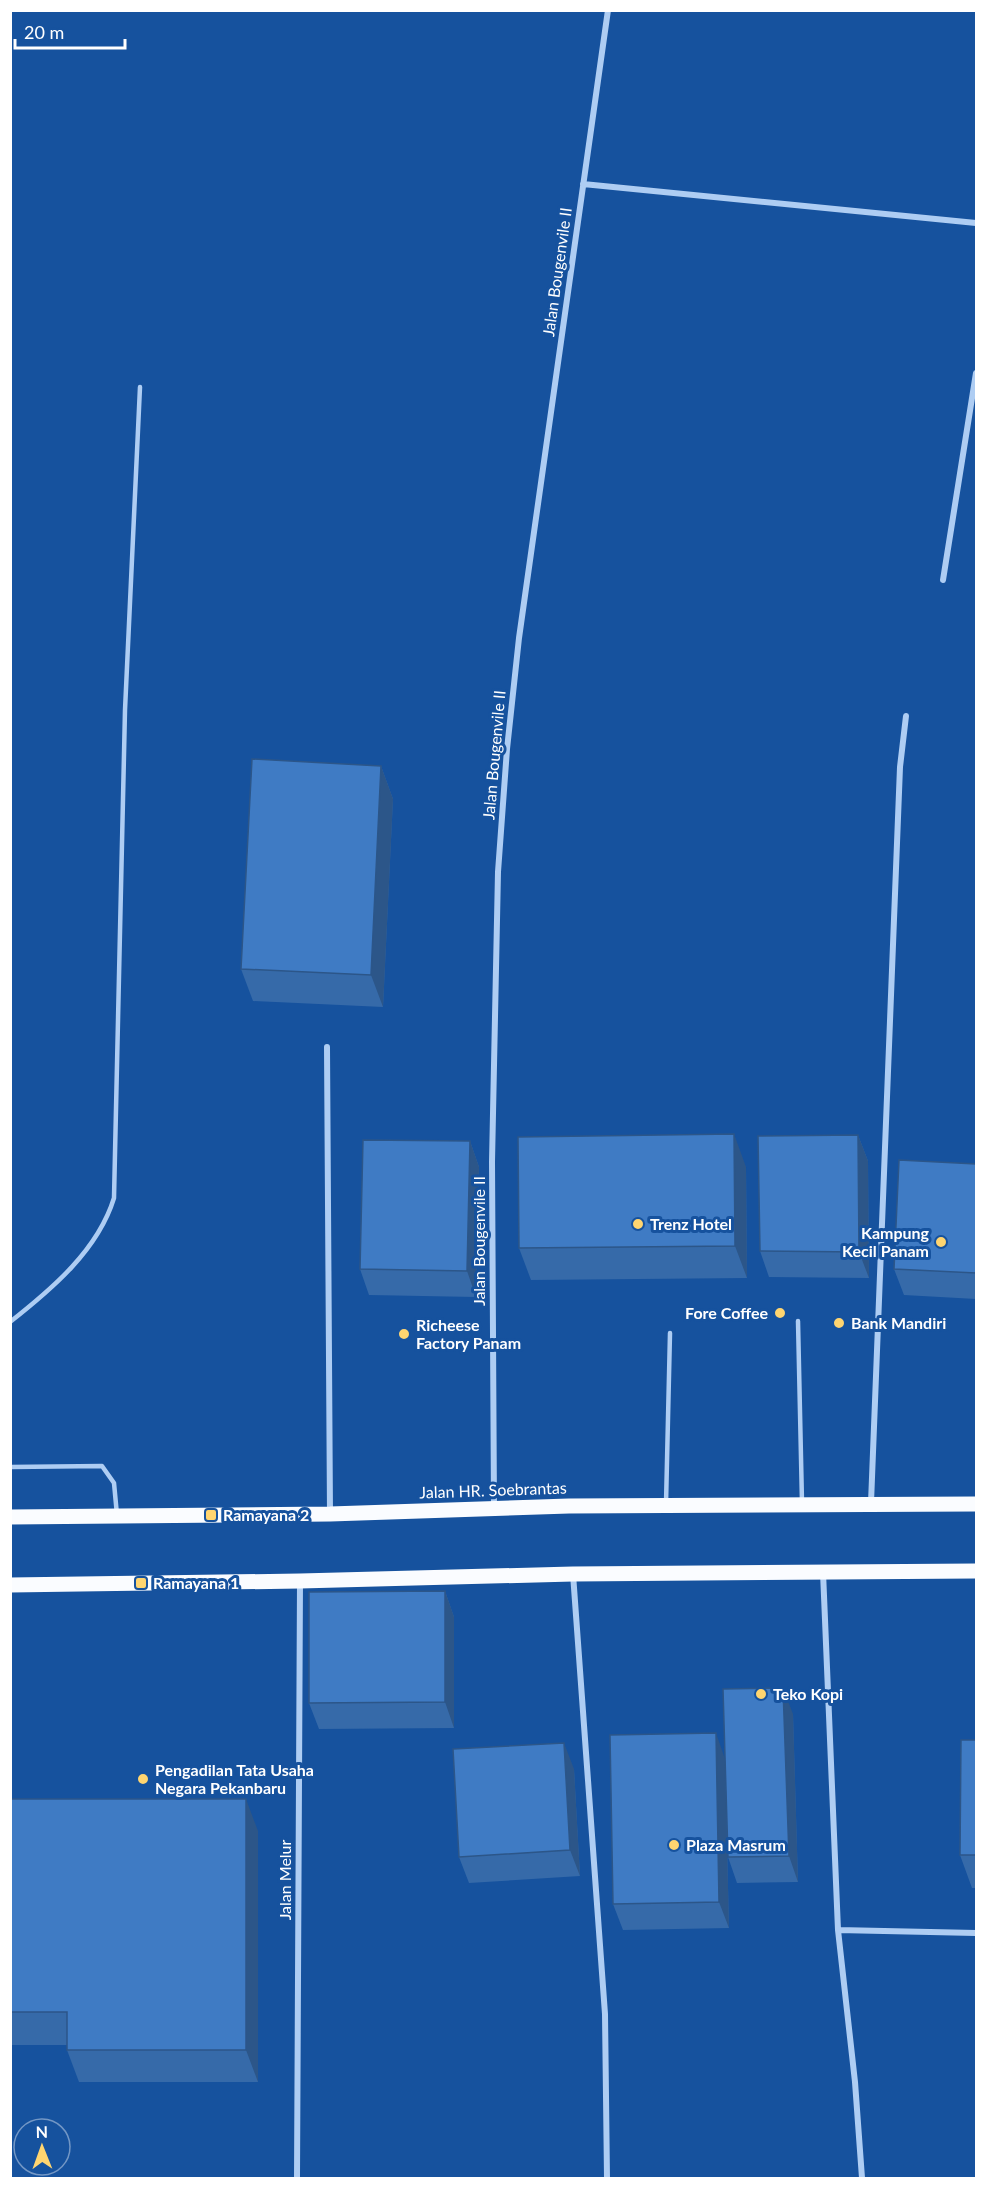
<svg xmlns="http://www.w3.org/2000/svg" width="987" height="2189" viewBox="0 0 987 2189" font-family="Lato,sans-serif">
  <rect width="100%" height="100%" fill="#16529e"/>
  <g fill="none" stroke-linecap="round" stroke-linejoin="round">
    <path stroke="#aecdf3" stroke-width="4.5" d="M798,1321L802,1503
      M10,1322C52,1289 98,1250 114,1198L125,710L140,387
      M10,1467L102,1466L114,1483L117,1515
      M666,1504L670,1333"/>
    <path stroke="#aecdf3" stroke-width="6" d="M583,184L976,223
      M943,580L976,373
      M327,1047L330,1514
      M871,1503L900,767L906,716
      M494,1507L492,1162L498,872L507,749L519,638L608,10
      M823,1572L838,1930L855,2082L862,2178
      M573,1574L605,2014L607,2178
      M838,1930L976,1933
      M297,2178L300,1582"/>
    <path stroke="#fafcff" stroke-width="15" d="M10,1517L330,1514L569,1506L976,1504
      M10,1585L300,1581L573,1574L976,1571"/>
  </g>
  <path fill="#366aa9" d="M381,766L393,799L383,1007L253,1001L241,969Z
    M858,1135L868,1161L869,1278L769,1277L760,1251Z
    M470,1141L479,1167L476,1297L369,1295L360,1269Z
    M976,1164V1299L904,1295L894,1269Z
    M746,1167L747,1278L531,1280L519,1248Z
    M445,1591L454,1617V1728L319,1729L309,1703Z
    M793,1714L798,1882L737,1883L728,1857L726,1803L729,1928L623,1930L613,1904Z
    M976,1740V1888H972L960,1855Z
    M574,1769L580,1876L469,1883L459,1857Z
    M10,1799L258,1831V2082H79L67,2050V2045H10Z"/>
  <path fill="#2c5689" d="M381,766L393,799L383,1007L371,975Z
    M734,1134L746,1167L747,1278L735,1246Z
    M858,1135L868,1161L869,1278L859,1252Z
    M470,1141L479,1167L476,1297L467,1271Z
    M445,1591L454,1617V1728L445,1702Z
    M783,1688L793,1714L798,1882L789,1856Z
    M716,1733L725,1759L729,1928L719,1902Z
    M564,1743L574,1769L580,1876L570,1850Z
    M246,1799L258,1831V2082L246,2050Z"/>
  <path fill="#3f7bc4" stroke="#2c5689" stroke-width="1.5" d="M252,759L381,766L371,975L241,969Z
    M734,1134L735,1246L519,1248L518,1137Z
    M858,1135L859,1252L760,1251L758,1136Z
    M363,1140L470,1141L467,1271L360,1269Z
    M899,1160L976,1164V1273L894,1269Z
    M445,1591V1702L309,1703V1592Z
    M783,1688L789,1856L728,1857L723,1689Z
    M716,1733L719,1902L613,1904L610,1735Z
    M961,1740H976V1855H960Z
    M564,1743L570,1850L459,1857L453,1749Z
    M10,1799H246V2050H67V2012H10Z"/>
  <g fill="#ffd570" stroke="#16529e" stroke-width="2">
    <circle cx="638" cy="1224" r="6"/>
    <circle cx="941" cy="1242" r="6"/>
    <circle cx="780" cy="1313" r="6"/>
    <circle cx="839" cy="1323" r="6"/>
    <circle cx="404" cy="1334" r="6"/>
    <rect x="205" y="1509" width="12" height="12" rx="3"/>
    <rect x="135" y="1577" width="12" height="12" rx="3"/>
    <circle cx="761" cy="1694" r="6"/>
    <circle cx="143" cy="1779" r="6"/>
    <circle cx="674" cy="1845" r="6"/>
  </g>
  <g text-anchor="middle" stroke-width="6" stroke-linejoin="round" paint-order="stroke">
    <g font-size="16" fill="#fff" stroke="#16529e">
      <text transform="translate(557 272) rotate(-82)" y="6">Jalan Bougenvile II</text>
      <text transform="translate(494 755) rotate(-85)" y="6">Jalan Bougenvile II</text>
      <text transform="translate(479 1241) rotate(-90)" y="6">Jalan Bougenvile II</text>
      <text transform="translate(493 1490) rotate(-2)" y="6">Jalan HR. Soebrantas</text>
      <text transform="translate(285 1880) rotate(-90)" y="6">Jalan Melur</text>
    </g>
    <g font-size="16" font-weight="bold" fill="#fff" stroke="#16529e" text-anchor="start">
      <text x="650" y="1230">Trenz Hotel</text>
      <text x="929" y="1239" text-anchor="end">Kampung<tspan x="929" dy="18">Kecil Panam</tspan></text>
      <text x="768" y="1319" text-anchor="end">Fore Coffee</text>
      <text x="851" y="1329">Bank Mandiri</text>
      <text x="416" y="1331">Richeese<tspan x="416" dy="18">Factory Panam</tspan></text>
      <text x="223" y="1521">Ramayana 2</text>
      <text x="153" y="1589">Ramayana 1</text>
      <text x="773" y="1700">Teko Kopi</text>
      <text x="155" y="1776">Pengadilan Tata Usaha<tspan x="155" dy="18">Negara Pekanbaru</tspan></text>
      <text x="686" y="1851">Plaza Masrum</text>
    </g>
  </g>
  <rect width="987" height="2189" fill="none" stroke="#ffffff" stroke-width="24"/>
  <g transform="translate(42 2147) rotate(359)"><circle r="28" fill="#16529e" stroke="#7397c5" stroke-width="1.5"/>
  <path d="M0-4.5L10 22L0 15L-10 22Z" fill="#ffd570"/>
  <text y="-9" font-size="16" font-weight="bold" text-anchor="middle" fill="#ffffff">N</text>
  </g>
  <path d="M15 39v9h110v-9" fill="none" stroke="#ffffff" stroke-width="3"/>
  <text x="24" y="39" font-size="18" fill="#ffffff" stroke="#16529e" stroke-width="4.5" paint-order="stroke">20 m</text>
</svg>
